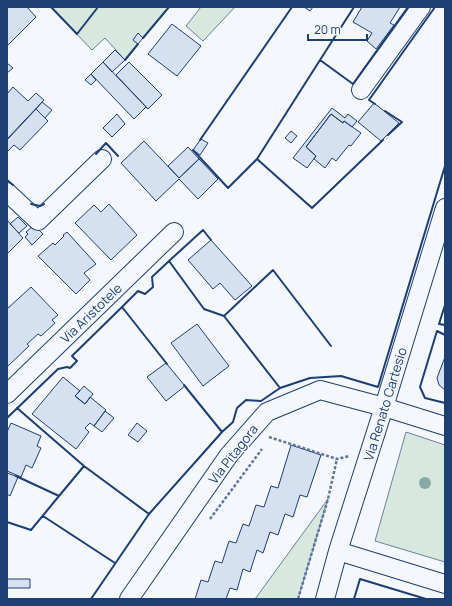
<svg xmlns="http://www.w3.org/2000/svg" width="452" height="606" viewBox="0 0 452 606" font-family="Manrope,sans-serif">
  <rect width="100%" height="100%" fill="#f4f7fb"/>
  <path fill="#d7e8df" stroke="#687fa3" d="M51,7H169L143,38L138,34L133,40L138,44L125,60L105,38L92,50Z
    M201,7H235L203,41L186,26Z
    M406,432L445,445V562L375,541Z
    M328,499L298,599H255Z"/>
  <path fill="#d5e0f0" stroke="#1d3f73" d="M7,7H27L36,17L7,46Z
    M304,7H313L310,11Z
    M362,7H400L390,23L394,25L376,49L367,41L372,33L353,22Z
    M172,24L201,46L177,76L148,54Z
    M138,33L143,38L138,44L133,40Z
    M115,50L125,60L112,72L103,62Z
    M103,62L146,107L134,119L91,74Z
    M129,62L162,95L148,109L116,75Z
    M7,63L13,68L7,73Z
    M91,74L96,80L91,85L85,80Z
    M13,87L28,101L36,93L44,100L8,138L7,137V94Z
    M42,102L52,110L45,118L36,109Z
    M374,103L399,123L381,141L358,122Z
    M332,108L345,118L348,114L357,121L352,127L344,121L343,123L331,114L306,147L316,156L307,168L293,158Z
    M36,109L48,121L20,150L14,145L7,152V140Z
    M117,114L125,124L112,137L103,128Z
    M331,114L343,123L344,121L361,133L351,146L349,145L336,161L332,158L325,168L314,159L316,156L306,147Z
    M291,131L297,136L291,143L285,138Z
    M201,139L208,143L200,155L193,150Z
    M144,141L179,178L199,159L218,179L198,199L179,179L156,201L121,163Z
    M188,147L199,159L179,178L168,166Z
    M109,204L137,235L111,260L75,223L94,205L101,212Z
    M18,217L27,226L19,233L10,224Z
    M7,220L23,238L7,254Z
    M34,225L43,234L32,245L25,237L28,234L26,232Z
    M67,232L96,264L84,273L90,280L76,294L38,256L53,243L55,245L64,236L63,235Z
    M211,240L252,286L235,300L220,283L213,289L188,260Z
    M31,287L58,315L52,320L55,323L41,336L38,334L27,344L29,346L7,367V309Z
    M197,324L229,366L203,386L171,343Z
    M445,357V390L439,385L437,378Z
    M166,363L185,386L166,401L147,377Z
    M63,377L80,391L75,396L85,404L90,397L106,410L94,426L90,423L85,428L89,432L76,449L32,414Z
    M84,386L93,394L85,404L75,396Z
    M105,411L114,418L102,432L94,426Z
    M11,423L41,436L37,446L41,448L32,468L26,465L21,477L7,471V432Z
    M137,423L147,431L138,442L128,435Z
    M291,445L321,455L307,497L300,495L293,517L285,514L278,535L270,532L263,553L257,550L250,572L243,569L237,590L230,588L226,599H195L201,580L208,582L215,561L222,563L229,541L236,543L243,524L249,526L256,505L264,507L271,486L278,488Z
    M7,473L18,477L10,496L7,494Z
    M7,579H30V588H7Z"/>
  <g fill="none" stroke-linecap="round" stroke-linejoin="round">
    <defs>
      <path id="minor" d="M361,90L421,7
        M7,192L38,221L102,159
        M7,394L174,232
        M338,551L445,584
        M129,599L229,455L267,412L320,390L384,407L445,426
        M325,599L338,551L384,407L445,208"/>
    </defs>
    <use href="#minor" stroke="#1d3f73" stroke-width="20"/>
    <path stroke="#5e769c" stroke-width="2.5" stroke-dasharray="3 2" stroke-linecap="butt" d="M269,437L337,459L349,456
      M210,519L262,449
      M298,599L328,499L337,459"/>
    <use href="#minor" stroke="#f4f7fb" stroke-width="18"/>
    <path stroke="#1d3f73" stroke-width="2" d="M51,7L77,34L98,7
      M354,7L320,60L353,84L408,7
      M143,38L169,7
      M125,60L138,44
      M375,104L369,100L435,7
      M385,111L402,122L388,135
      M200,140L292,7
      M193,150L228,188L257,159L312,208L383,140
      M96,154L106,143L118,156
      M257,159L320,60
      M7,180L13,185
      M31,204L40,206L44,204
      M169,261L203,230L211,240
      M445,305L439,324L445,325
      M224,316L280,388
      M445,335L437,331L420,387L425,398L445,403
      M167,364L122,307L138,291L145,294L153,287L152,277L169,261L204,309L224,316L273,270L331,346
      M184,385L222,432L233,422L237,408L246,400L261,401L280,388L310,378L341,376L378,387L445,166
      M17,408L84,466L149,514
      M7,418L58,369L67,367L70,368L77,361L72,356L122,307
      M16,476L59,496L84,466
      M43,516L115,563
      M7,522L31,530L59,496
      M91,599L149,514L222,432
      M354,599L360,579L426,599"/>
  </g>
  <circle fill="#86aba6" cx="425" cy="483" r="6"/>
  <g text-anchor="middle" stroke-width="3" stroke-linejoin="round" paint-order="stroke">
    <g font-size="13" fill="#1d3f73" stroke="#f4f7fb">
      <text transform="translate(91 313) rotate(-44)" y="5">Via Aristotele</text>
      <text transform="translate(385 404) rotate(-73)" y="5">Via Renato Cartesio</text>
      <text transform="translate(233 454) rotate(-52)" y="5">Via Pitagora</text>
    </g>
  </g>
  <rect width="452" height="606" fill="none" stroke="#1d3f73" stroke-width="16"/>
  <path d="M308 34v6h59v-6" fill="none" stroke="#1d3f73" stroke-width="2"/>
  <text x="314" y="34" font-size="12" fill="#1d3f73" stroke="#f4f7fb" stroke-width="3" paint-order="stroke">20 m</text>
</svg>
